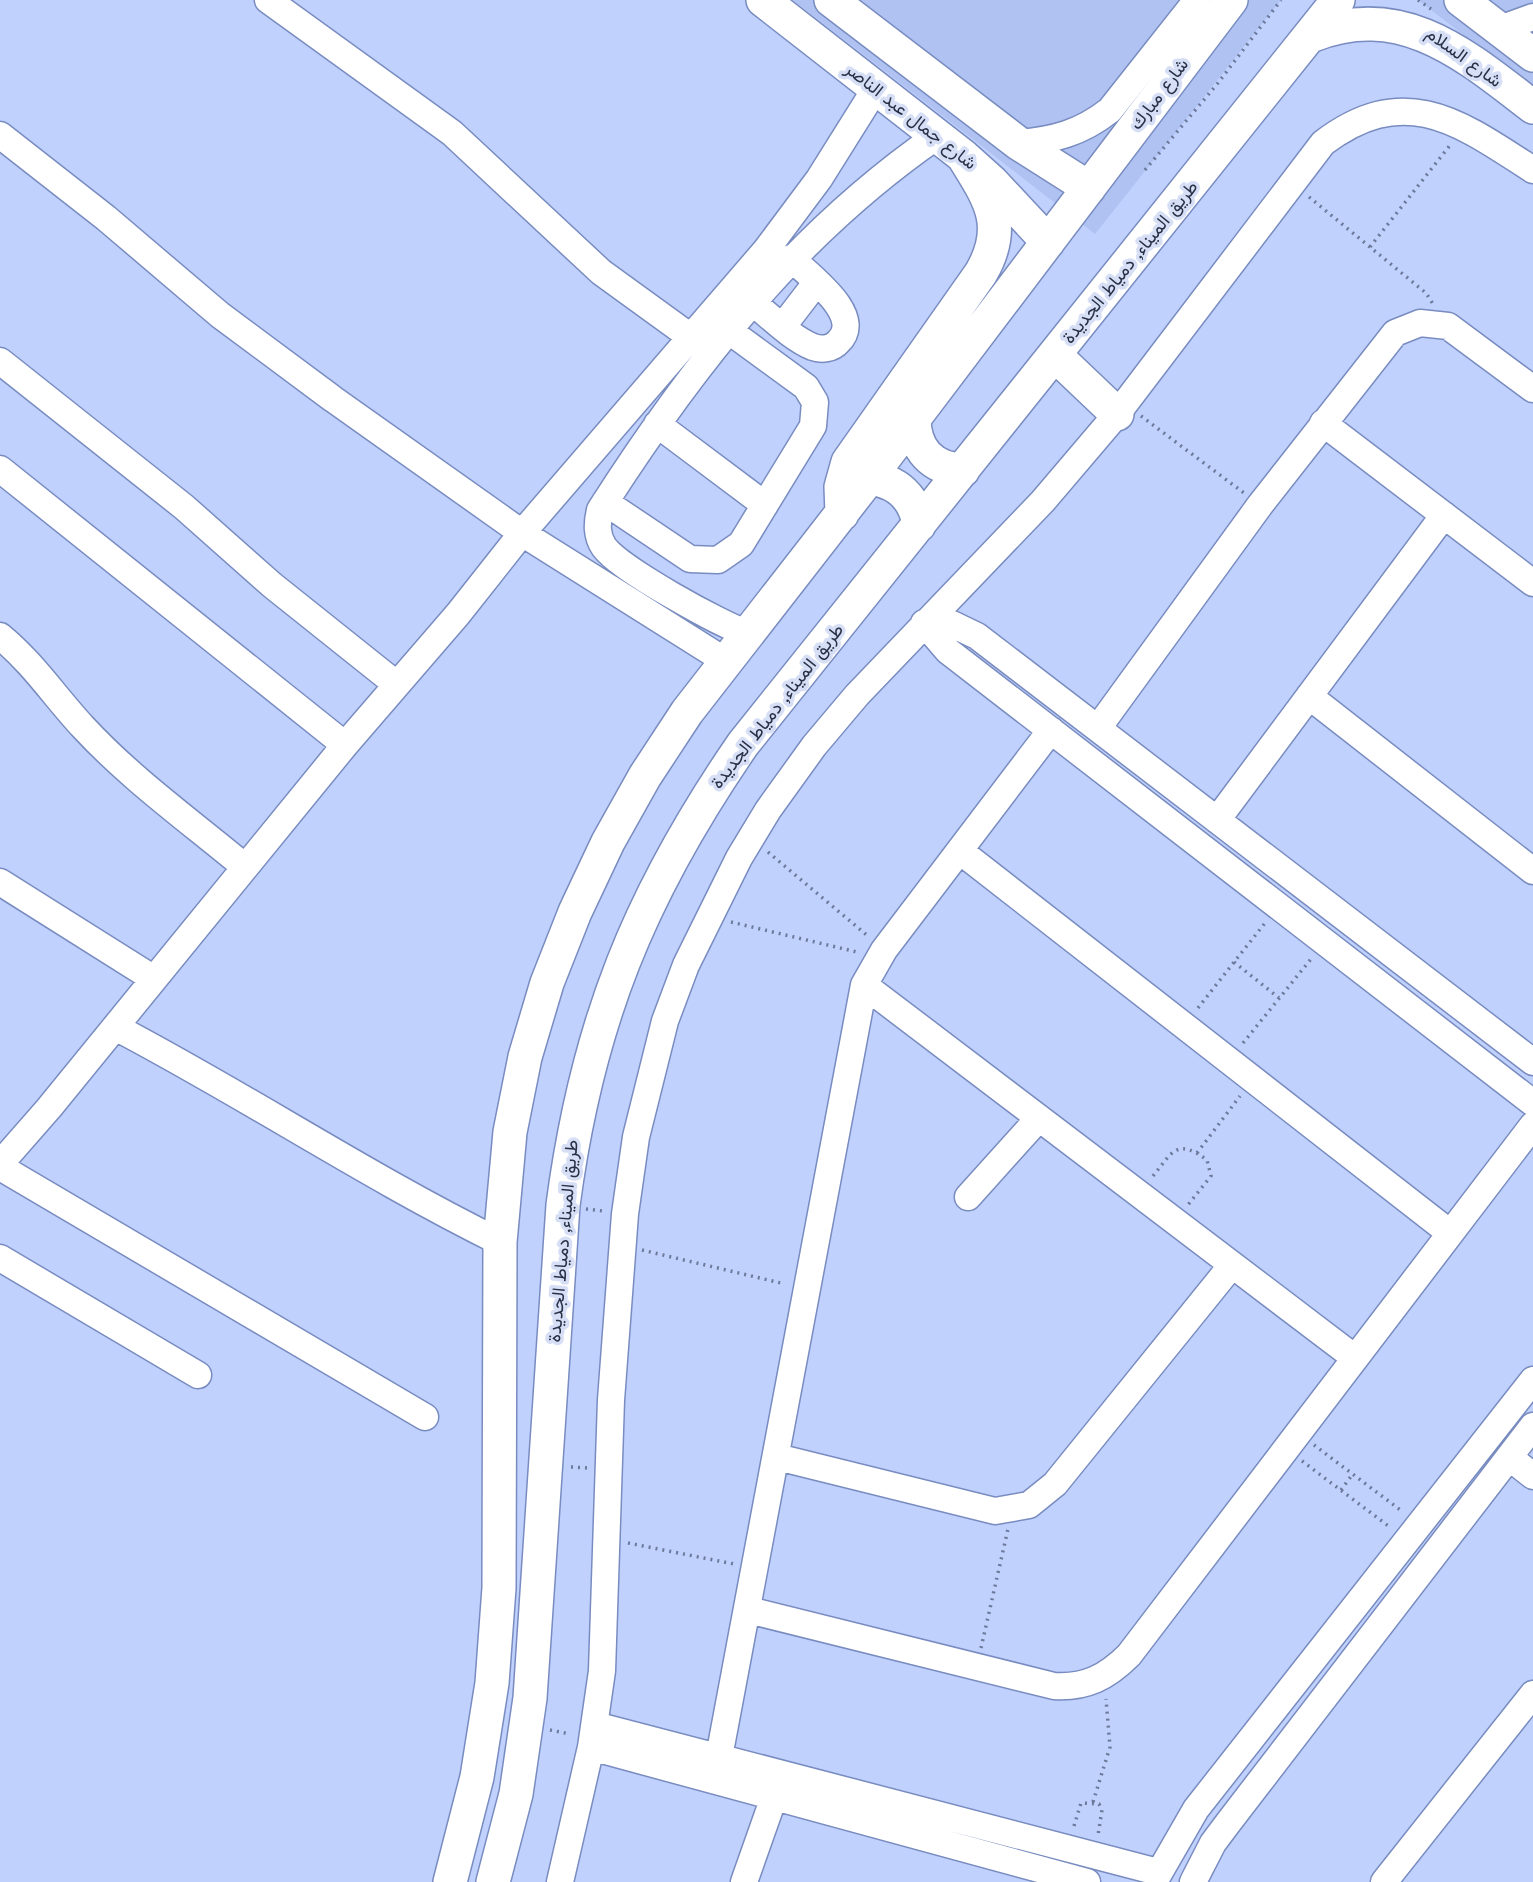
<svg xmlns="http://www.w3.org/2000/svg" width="1533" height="1882" viewBox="0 0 1533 1882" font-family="'Work Sans',Vazirmatn,sans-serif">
  <rect width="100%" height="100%" fill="#c0d1fe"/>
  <path fill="#afc2f2" d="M793,0H1281L1095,234Z
    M1418,0H1533V88Z"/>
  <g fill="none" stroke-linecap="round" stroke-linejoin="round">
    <defs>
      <path id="minor" d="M268,0L452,133L601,272L692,338
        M1500,29L1533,17
        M0,135L106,218L220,315L333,399L522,533L727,662
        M1018,143C1054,140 1081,133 1110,110L1197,0
        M751,301C770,316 791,338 813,347C821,350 832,349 838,342C866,316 809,276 791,258
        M783,326L816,283
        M0,361L184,507L272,585L396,684
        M1323,423L1533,583
        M657,424L765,505
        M0,469L345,745
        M605,502L690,559L718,560L741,544L813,426L815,402L806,387L728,330
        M749,634C721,625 620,569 604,547C596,535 597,523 600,510C692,366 795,234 937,136
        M0,636C33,663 55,697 83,727C131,779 191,822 245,867
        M1309,696L1533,871
        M1098,728L1260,505L1395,333L1420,323L1448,326L1533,389
        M1217,820L1444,515
        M960,851L1450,1233
        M0,882L154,979
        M864,985L1355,1358
        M115,1027C245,1095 368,1177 500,1242
        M1533,1062L977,636L952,624L924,623L948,651L1533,1103
        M0,1164L49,1108L345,745L458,614L522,533L766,250L819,179L876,88
        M0,1167L425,1417
        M968,1197L1039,1118
        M0,1258L198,1375
        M777,1457L995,1511L1029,1505L1055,1484L1232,1265
        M1509,1457L1533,1476
        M748,1610L1054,1686C1086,1688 1107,1677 1129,1655L1533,1125
        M595,1725L1158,1872
        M591,1747L1087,1882
        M719,1757L864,985L884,950L1051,730
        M560,1882L591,1747L602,1671L611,1400L625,1214L636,1137L665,1021L686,965L739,858L768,810L814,746L857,695L1043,501L1117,414L1323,143C1405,81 1459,122 1533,170
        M744,1882L774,1797
        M1154,1882L1196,1809L1533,1380
        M1193,1882L1213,1843L1228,1823L1533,1426
        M1384,1882L1533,1694"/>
      <path id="major" d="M763,0L963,156L992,182L1048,242
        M831,0L1018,143L1089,188
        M1461,0L1533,55
        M1313,35C1403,0 1465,55 1533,107
        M1056,356L1117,414
        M914,418C914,449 932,469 963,470
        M869,478C897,481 915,497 919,525
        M842,514L841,487L848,462L981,273C1009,225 989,198 963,156
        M450,1882L477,1777L492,1683L499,1588L500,1242L510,1132L525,1057L547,983L575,912L608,842L645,776L687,712L869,478L1231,0
        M493,1882L516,1794L530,1698L563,1205C587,1024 639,895 743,744L1338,0"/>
    </defs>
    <use href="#minor" stroke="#798cc0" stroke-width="29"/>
    <use href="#major" stroke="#798cc0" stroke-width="36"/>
    <path stroke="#6d799a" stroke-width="3.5" stroke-dasharray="2 5" stroke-linecap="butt" d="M1418,0L1431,9
      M1145,170L1218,83L1281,0
      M1309,197L1426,293L1433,304
      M1370,247L1451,144
      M1141,416L1244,493
      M768,852L869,937
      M731,922L857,952
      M1234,962L1279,998
      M1198,1008L1265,923
      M1243,1043L1311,959
      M1197,1153L1240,1096
      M1153,1176C1173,1151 1177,1138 1207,1160L1211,1176L1187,1206
      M586,1209L603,1211
      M642,1250L785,1284
      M1314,1445L1403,1512
      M1302,1461L1391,1528
      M571,1467L588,1468
      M1341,1490L1352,1475
      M628,1543L734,1564
      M981,1648L1008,1529
      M550,1730L570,1734
      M1093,1802L1110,1747L1106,1699
      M1074,1826L1081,1803L1099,1804L1102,1810L1098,1835"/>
    <use href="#minor" stroke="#fff" stroke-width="26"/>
    <use href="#major" stroke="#fff" stroke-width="33"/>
  </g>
  <g text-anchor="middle" stroke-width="7" stroke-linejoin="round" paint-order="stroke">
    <g font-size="18" fill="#283046" stroke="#d6dff6">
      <text transform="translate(1464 57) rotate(36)" y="6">شارع السلام</text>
      <text transform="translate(1159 94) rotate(-53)" y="6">شارع مبارك</text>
      <text transform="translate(911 116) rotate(38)" y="6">شارع جمال عبد الناصر</text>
      <text transform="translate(1130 262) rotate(-51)" y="6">طريق الميناء, دمياط الجديدة</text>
      <text transform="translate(777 706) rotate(-52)" y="6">طريق الميناء, دمياط الجديدة</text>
      <text transform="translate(563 1241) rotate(-85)" y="6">طريق الميناء, دمياط الجديدة</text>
    </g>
  </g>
</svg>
